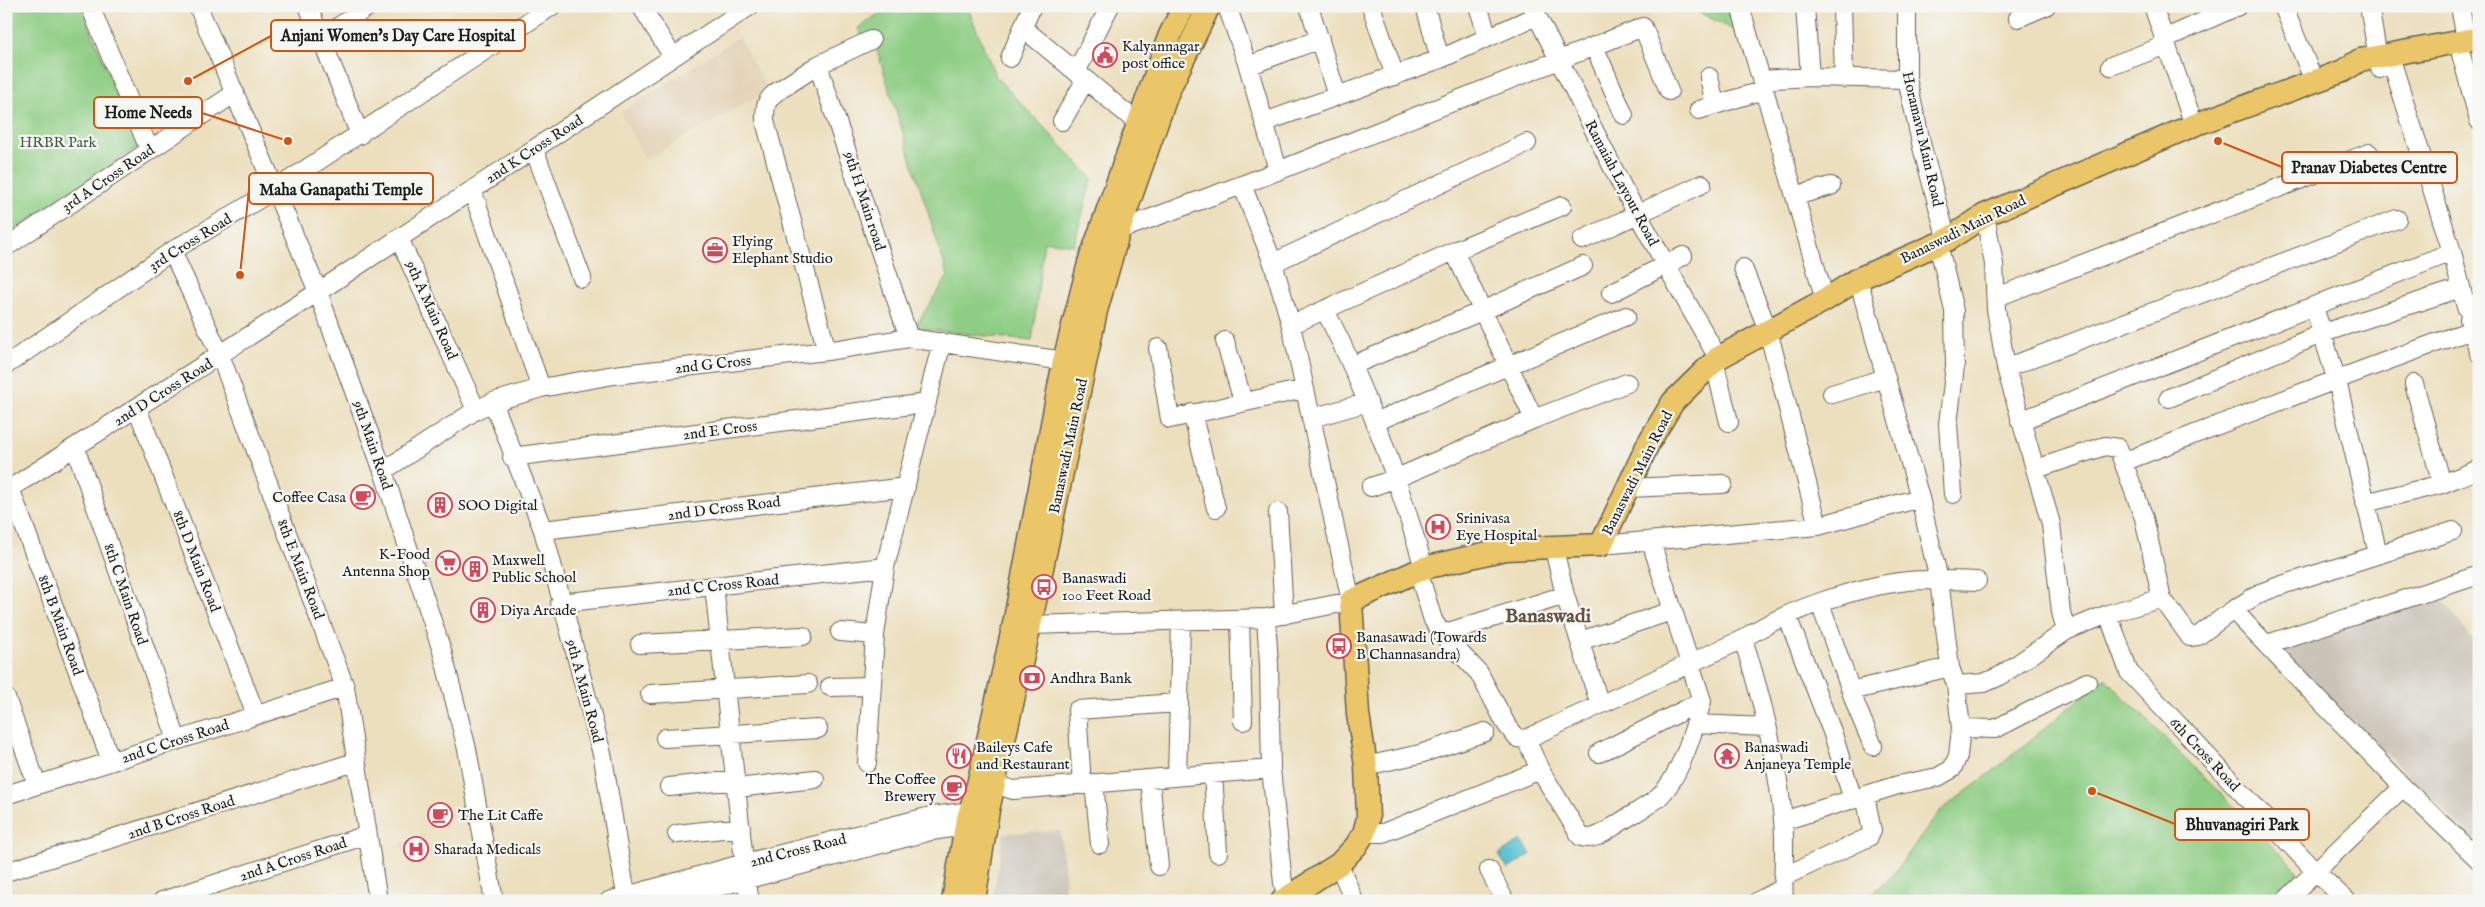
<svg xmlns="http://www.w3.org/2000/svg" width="2485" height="907" viewBox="0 0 2485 907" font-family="'IM FELL English',serif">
  <rect width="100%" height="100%" fill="#f6f6f2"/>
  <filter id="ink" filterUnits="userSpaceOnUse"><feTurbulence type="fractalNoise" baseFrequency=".02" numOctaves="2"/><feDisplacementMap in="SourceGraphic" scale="10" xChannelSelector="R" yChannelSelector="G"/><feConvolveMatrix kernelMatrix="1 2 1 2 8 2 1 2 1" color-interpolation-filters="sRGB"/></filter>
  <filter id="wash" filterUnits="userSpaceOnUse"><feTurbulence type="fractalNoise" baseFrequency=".0096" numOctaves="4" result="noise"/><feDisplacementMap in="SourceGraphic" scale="20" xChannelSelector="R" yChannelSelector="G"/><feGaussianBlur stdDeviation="1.12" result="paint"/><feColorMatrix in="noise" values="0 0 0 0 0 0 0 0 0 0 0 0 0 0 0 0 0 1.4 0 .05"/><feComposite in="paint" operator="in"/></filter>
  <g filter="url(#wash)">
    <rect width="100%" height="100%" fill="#ecdfbd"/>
    <path fill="#e2d0b4" d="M739,37L768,90L645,160L621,113Z
      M423,836L430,854L408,863L401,844Z"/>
    <path fill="#cac3b8" d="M2436,592L2479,647V845L2277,646Z
      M1060,831L1065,875L1064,901H992L1004,833Z"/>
    <path fill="#8ecd84" stroke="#557450" d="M10,6H81L139,146L6,236V8Z
      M880,6H967L996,77L1092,178L1074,245L1044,241L1032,341L914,328L948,276L876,47L868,50L858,28L883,11Z
      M1686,6H1734L1742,34Z
      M2105,678L2300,873L2272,901H1861L1890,879L1940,811L1992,772Z"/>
    <path fill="#55bfd0" stroke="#386e76" d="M1521,840L1531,854L1508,869L1499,855Z"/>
  </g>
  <g filter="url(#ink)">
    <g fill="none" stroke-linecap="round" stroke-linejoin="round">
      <defs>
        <path id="minor" d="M90,6L149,149
          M198,6L318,292L383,471L442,651L467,749L494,901
          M308,6L360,135
          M641,6L673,57
          M1227,6L1248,66L1278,170
          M1309,6L1337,96
          M1371,6L1395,76
          M1425,6L1440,59
          M1478,6L1488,37
          M1532,6L1623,188L1718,358
          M1740,6L1825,300
          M1805,6L1810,77
          M1842,6L1844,79
          M1907,6V79L1922,147L1947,240
          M2153,6L2194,125
          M2283,6L2314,81
          M2369,6L2380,69
          M2460,6L2466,40
          M2018,18L2046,6
          M1023,28L1138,123
          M322,38L369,6
          M2164,39L2238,6
          M1594,46L1624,115
          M2461,54L2479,121
          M1010,58L1032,6
          M818,65L909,338
          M1248,66L1320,39
          M2111,66L2166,45
          M2393,66L2452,252L2466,307L2479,302
          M1076,72L1110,6
          M1709,77L1715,105
          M1761,80L1810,77L1907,79
          M1699,110L1764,90
          M1062,121L1086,79
          M1265,122L1440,59L1536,16
          M534,149L582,278
          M472,190L541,388
          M1795,196L1831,186
          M1985,215L1994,264L1996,309L2006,368L2051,524L2061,612L2066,631
          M1111,227L1119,230L1242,185L1643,27L1669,91
          M399,238L476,410
          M1582,240L1702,184
          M1938,243L1954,311L1955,366L1948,424L1953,494
          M6,247L235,93
          M172,251L220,355L345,687L378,901
          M1454,251L1534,419
          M1273,263L1527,143
          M1743,268L1768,330L1818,526
          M1611,293L1683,256
          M1997,297L2369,153
          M2314,307L2337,381L2378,554
          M1325,310C1368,393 1398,479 1424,568
          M2469,319L2479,353
          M1291,325L1454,251L1562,206
          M1225,341L1243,401
          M1158,348L1170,419L1304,389
          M827,351L765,121C765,108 765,101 775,93L818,65L871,40
          M1714,361L1729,422
          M6,365L172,251L276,189L552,6
          M1353,365L1482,311L1583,266
          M2006,368L2397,219
          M2414,384L2442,484
          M1832,394L1886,378
          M2169,398L2323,333L2461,288
          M493,402L543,530L603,758L627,901
          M137,408L256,715
          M1192,413L1216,508
          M1312,418L1368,402
          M2020,421L2452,252
          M1375,422L1626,316
          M75,447L177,740
          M512,457L927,403
          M2123,462C2239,417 2355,371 2472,330
          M2036,469L2105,446L2118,448L2144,518L2162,600
          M383,471L476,410L493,402L541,388L614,375L827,351L909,338L1064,361
          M1371,487L1397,478L1534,419L1627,383
          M10,488L111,761
          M1627,488L1723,484
          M6,491L318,292L750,6
          M2365,503L2442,484L2479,469
          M1278,512L1284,615
          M543,530L906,487
          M1601,545L1818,526L1920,498
          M1554,549L1565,595L1600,705
          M1418,571L1433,620L1442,634L1479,673L1506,724L1517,738L1526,739L1743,639C1784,611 1859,586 1908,581C1931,579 1954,580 1977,581
          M714,586L746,879L750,901
          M560,603L885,567
          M1820,603L1857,708L1873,746
          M2233,610L2260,593L2285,584L2453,531
          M2108,614L2129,672L2316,872L2347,901
          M1787,616L1833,734L1853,800
          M1266,618L1269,664L1271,769L1283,883L1287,897
          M1240,619L1243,721
          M1030,625L1266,618L1351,601L1291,325L1273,263L1242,185
          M840,632L875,635
          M1442,634L1565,595
          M1743,639C1762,698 1777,759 1783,820C1786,847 1782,874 1784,901
          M1580,641L1672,611
          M640,644L803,636
          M2267,644L2479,575
          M1956,685L1984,683L2000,676L2066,631L2108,614L2156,600H2162L2167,605L2190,637L2198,636L2233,610L2403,787L2479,860
          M830,687L872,686
          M1851,691L1950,667
          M650,694L808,684
          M6,698L37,785
          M1695,724L1767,727
          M1961,728L1995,729L2087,682
          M665,738L818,729
          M1526,739L1540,770L1581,837C1594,841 1605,832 1616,825C1629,816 1645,808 1658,798C1680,778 1694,730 1702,701L1651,542
          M1599,753L1702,701
          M867,763L875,635L885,567L942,342
          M1366,766L1420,754L1485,732
          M1213,774L1218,853
          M1177,777L1181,622
          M1150,779L1159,866
          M1094,783L1100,844
          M1082,784L1077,710L1177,703
          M981,785L995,784L1013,790L1271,769
          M669,787L736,780
          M737,788L815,779
          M6,795L345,687
          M1783,821L1898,785L1938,777L1952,769L1958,756L1961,728L1956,685L1950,667L1939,580L1920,498L1858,279
          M1364,833H1383L1540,770
          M677,834L741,827
          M1339,864L1354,901
          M1489,870L1505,901
          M6,872L355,762
          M1783,877L1869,837L1872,831L1865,795
          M162,901L367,835
          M609,901L745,863L931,816L982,810
          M664,901L931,831L978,824
          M1758,901L1783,888
          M2285,901L2403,787"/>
        <path id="major" d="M953,901L966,825L978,785L1014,624L1064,361L1089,263L1169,37L1184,6
          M974,901L988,810L1030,625L1096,311L1119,230L1168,91L1209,6
          M1282,901L1339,864L1356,846L1364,833L1368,818L1366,766L1358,714L1351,601L1424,568L1505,549L1601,545L1649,442L1673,402L1718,358L1825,300L1858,279L1947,240L1985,215L2194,125L2343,71L2360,60L2479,38"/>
      </defs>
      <use href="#minor" stroke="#656054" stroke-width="20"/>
      <use href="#major" stroke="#656054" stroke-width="25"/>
      <use href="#minor" stroke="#fff" stroke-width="18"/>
      <use href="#major" stroke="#ebc669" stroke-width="22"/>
    </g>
  </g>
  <defs>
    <symbol id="civic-ring" viewBox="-11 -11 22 22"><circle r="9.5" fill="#f6f6f2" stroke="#d1495b" stroke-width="1.5"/><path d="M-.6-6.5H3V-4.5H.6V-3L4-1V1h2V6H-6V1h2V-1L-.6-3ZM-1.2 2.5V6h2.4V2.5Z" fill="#d1495b"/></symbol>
    <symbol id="office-ring" viewBox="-11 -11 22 22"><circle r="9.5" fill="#f6f6f2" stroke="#d1495b" stroke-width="1.5"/><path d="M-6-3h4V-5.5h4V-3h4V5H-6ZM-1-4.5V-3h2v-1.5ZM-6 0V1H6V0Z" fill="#d1495b"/></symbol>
    <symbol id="cafe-ring" viewBox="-11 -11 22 22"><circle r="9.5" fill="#f6f6f2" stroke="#d1495b" stroke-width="1.5"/><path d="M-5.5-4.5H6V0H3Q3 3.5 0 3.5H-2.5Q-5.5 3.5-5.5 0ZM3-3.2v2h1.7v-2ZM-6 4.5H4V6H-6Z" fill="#d1495b"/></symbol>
    <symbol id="building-ring" viewBox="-11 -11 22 22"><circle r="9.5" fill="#f6f6f2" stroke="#d1495b" stroke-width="1.5"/><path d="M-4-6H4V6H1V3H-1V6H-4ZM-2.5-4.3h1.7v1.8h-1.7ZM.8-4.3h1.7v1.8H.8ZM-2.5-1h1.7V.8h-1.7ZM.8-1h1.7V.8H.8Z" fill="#d1495b"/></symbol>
    <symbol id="hospital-ring" viewBox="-11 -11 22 22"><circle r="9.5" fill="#f6f6f2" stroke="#d1495b" stroke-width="1.5"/><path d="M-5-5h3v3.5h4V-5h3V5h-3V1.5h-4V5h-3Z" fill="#d1495b"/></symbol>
    <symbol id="supermarket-ring" viewBox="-11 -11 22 22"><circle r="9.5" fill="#f6f6f2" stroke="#d1495b" stroke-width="1.5"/><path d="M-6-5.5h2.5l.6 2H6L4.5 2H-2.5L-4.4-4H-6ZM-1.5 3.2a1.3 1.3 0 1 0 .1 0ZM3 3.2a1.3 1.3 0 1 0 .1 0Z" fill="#d1495b"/></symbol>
    <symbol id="bus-ring" viewBox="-11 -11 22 22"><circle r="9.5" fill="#f6f6f2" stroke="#d1495b" stroke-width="1.5"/><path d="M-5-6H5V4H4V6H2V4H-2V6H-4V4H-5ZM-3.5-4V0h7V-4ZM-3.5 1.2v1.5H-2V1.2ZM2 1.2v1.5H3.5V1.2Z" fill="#d1495b"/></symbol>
    <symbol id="bank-ring" viewBox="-11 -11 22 22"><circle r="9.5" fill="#f6f6f2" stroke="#d1495b" stroke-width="1.5"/><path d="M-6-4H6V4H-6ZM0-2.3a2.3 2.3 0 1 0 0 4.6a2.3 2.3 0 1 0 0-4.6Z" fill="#d1495b"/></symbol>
    <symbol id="restaurant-ring" viewBox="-11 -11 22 22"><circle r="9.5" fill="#f6f6f2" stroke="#d1495b" stroke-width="1.5"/><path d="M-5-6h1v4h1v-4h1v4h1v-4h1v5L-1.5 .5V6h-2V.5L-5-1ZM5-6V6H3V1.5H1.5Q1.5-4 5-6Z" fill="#d1495b"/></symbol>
    <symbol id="temple-ring" viewBox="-11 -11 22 22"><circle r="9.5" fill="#f6f6f2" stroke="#d1495b" stroke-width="1.5"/><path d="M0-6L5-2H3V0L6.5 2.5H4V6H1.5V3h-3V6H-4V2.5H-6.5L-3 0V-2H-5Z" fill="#d1495b"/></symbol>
  </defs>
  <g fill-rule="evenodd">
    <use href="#civic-ring" x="1091" y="41" width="28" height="28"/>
    <use href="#office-ring" x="701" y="236" width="28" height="28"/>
    <use href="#cafe-ring" x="349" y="483" width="28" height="28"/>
    <use href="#building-ring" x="426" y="491" width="28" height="28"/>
    <use href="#hospital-ring" x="1424" y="513" width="28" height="28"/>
    <use href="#supermarket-ring" x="434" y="549" width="28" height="28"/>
    <use href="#building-ring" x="461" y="555" width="28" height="28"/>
    <use href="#bus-ring" x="1030" y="573" width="28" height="28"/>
    <use href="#building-ring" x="469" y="596" width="28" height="28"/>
    <use href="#bus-ring" x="1325" y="632" width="28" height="28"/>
    <use href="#bank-ring" x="1018" y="664" width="28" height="28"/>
    <use href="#restaurant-ring" x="945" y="742" width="28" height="28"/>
    <use href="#temple-ring" x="1713" y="742" width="28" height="28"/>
    <use href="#cafe-ring" x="940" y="774" width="28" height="28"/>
    <use href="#cafe-ring" x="426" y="801" width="28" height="28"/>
    <use href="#hospital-ring" x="402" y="835" width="28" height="28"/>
  </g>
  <g text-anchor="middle" stroke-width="4.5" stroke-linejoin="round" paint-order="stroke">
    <g font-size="15" fill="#1c1c1c" stroke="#f6f6f2" text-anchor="start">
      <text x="1122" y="51">Kalyannagar<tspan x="1122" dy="17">post office</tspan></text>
      <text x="732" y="246">Flying<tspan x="732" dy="17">Elephant Studio</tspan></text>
      <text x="346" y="502" text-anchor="end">Coffee Casa</text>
      <text x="458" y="510">SOO Digital</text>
      <text x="1456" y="523">Srinivasa<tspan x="1456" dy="17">Eye Hospital</tspan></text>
      <text x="430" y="559" text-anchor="end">K-Food<tspan x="430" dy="17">Antenna Shop</tspan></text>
      <text x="492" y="565">Maxwell<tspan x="492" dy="17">Public School</tspan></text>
      <text x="1062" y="583">Banaswadi<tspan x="1062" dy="17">100 Feet Road</tspan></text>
      <text x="500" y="615">Diya Arcade</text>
      <text x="1356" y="642">Banasawadi (Towards<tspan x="1356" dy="17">B Channasandra)</tspan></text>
      <text x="1050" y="683">Andhra Bank</text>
      <text x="976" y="752">Baileys Cafe<tspan x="976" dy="17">and Restaurant</tspan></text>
      <text x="1744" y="752">Banaswadi<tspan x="1744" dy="17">Anjaneya Temple</tspan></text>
      <text x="936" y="784" text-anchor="end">The Coffee<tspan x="936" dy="17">Brewery</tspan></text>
      <text x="458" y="820">The Lit Caffe</text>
      <text x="434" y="854">Sharada Medicals</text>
    </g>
    <g font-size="15" fill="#1c1c1c" stroke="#f6f6f2">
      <text transform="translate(1923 139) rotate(77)" y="5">Horamavu Main Road</text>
      <text transform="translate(534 149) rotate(-33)" y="5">2nd K Cross Road</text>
      <text transform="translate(108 178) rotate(-34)" y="5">3rd A Cross Road</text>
      <text transform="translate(1622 183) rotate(62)" y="5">Ramaiah Layout Road</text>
      <text transform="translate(865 201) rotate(72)" y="5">9th H Main road</text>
      <text transform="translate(1963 229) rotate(-26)" y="5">Banaswadi Main Road</text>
      <text transform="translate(190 242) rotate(-32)" y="5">3rd Cross Road</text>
      <text transform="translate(432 310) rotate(66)" y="5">9th A Main Road</text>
      <text transform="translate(713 364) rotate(-6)" y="5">2nd G Cross</text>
      <text transform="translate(163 392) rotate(-32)" y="5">2nd D Cross Road</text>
      <text transform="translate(720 430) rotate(-7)" y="5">2nd E Cross</text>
      <text transform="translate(373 445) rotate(71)" y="5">9th Main Road</text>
      <text transform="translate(1068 446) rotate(-78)" y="5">Banaswadi Main Road</text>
      <text transform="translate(1637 473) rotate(-63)" y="5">Banaswadi Main Road</text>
      <text transform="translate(724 508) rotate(-7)" y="5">2nd D Cross Road</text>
      <text transform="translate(197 561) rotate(69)" y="5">8th D Main Road</text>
      <text transform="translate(301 569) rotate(69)" y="5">8th E Main Road</text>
      <text transform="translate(723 585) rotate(-6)" y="5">2nd C Cross Road</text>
      <text transform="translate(126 594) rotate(71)" y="5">8th C Main Road</text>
      <text transform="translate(61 625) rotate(70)" y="5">8th B Main Road</text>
      <text transform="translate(585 691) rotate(75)" y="5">9th A Main Road</text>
      <text transform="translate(175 741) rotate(-18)" y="5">2nd C Cross Road</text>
      <text transform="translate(2205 754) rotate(47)" y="5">6th Cross Road</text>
      <text transform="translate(181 817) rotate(-18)" y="5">2nd B Cross Road</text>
      <text transform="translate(798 850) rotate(-14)" y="5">2nd Cross Road</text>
      <text transform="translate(293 859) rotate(-18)" y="5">2nd A Cross Road</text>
    </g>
    <g font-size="15" fill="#445a40" stroke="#f6f6f2">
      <text x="58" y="147">HRBR Park</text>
    </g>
    <g font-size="20" font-weight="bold" fill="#645343" stroke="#f6f6f2">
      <text x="1548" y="622">Banaswadi</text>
    </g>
  </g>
  <path fill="none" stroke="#d4530e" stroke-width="2" d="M188 81L271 36M288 141L202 113M2218 141L2282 167M240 275L249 189M2092 791L2175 824"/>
  <g fill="#d4530e" stroke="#f6f6f2" stroke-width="2">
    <circle cx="188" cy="81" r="5"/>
    <circle cx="288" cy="141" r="5"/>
    <circle cx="2218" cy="141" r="5"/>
    <circle cx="240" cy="275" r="5"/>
    <circle cx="2092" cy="791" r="5"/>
  </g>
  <g fill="#f6f6f2" stroke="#d4530e" stroke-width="2">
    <rect x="271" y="20" width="254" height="31" rx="5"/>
    <rect x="94" y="97" width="108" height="31" rx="5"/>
    <rect x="2282" y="152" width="175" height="31" rx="5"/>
    <rect x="249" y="173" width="184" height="31" rx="5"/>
    <rect x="2175" y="809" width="134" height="31" rx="5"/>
  </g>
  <g font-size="16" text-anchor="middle" font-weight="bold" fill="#1c1c1c">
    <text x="398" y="41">Anjani Women's Day Care Hospital</text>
    <text x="148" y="118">Home Needs</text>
    <text x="2369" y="173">Pranav Diabetes Centre</text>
    <text x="341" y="195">Maha Ganapathi Temple</text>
    <text x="2242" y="830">Bhuvanagiri Park</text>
  </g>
  <rect width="2485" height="907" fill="none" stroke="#f6f6f2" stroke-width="25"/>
</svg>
